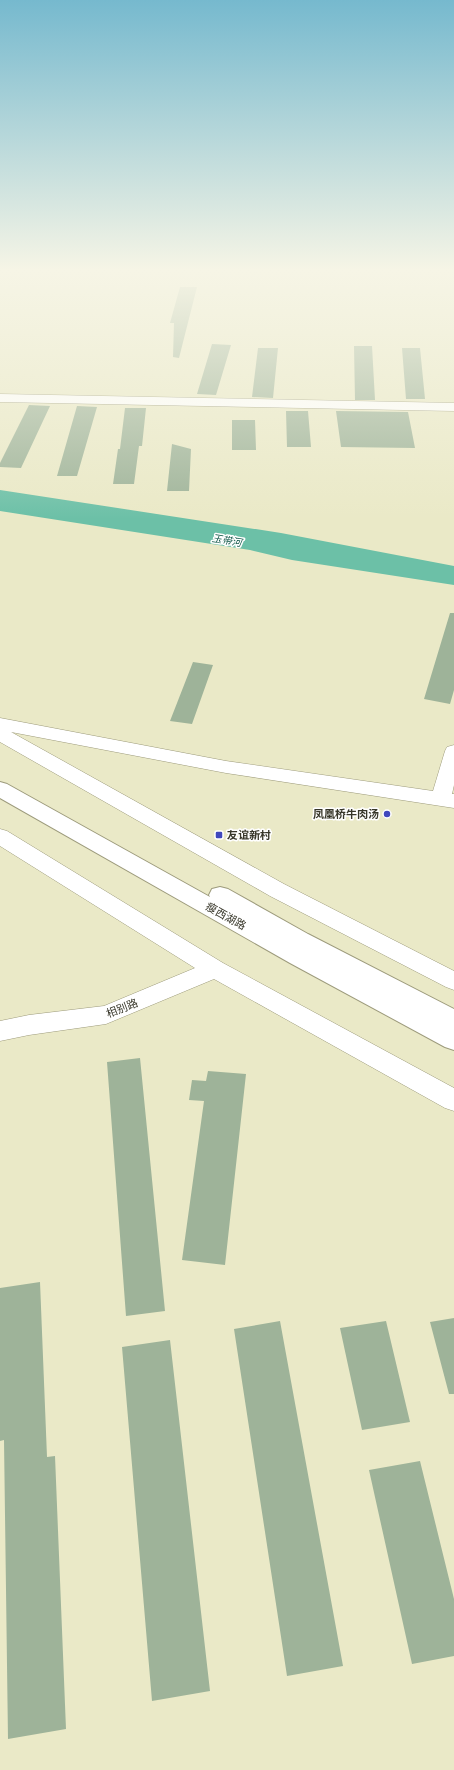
<svg xmlns="http://www.w3.org/2000/svg" width="454" height="1770" viewBox="0 0 454 1770" font-family="Signika,'Noto Sans SC',sans-serif">
  <rect width="100%" height="100%" fill="#eae9c7"/>
  <path fill="#6cc0a7" d="M0,490L281,533L454,566V585L292,560L250,550L0,511Z"/>
  <path fill="#9eb399" d="M180,287H197L179,358L173,357L174,323H170Z
    M212,344L231,345L216,395L197,394Z
    M354,346H372L375,400H355Z
    M258,348H278L273,398L252,397Z
    M402,348H420L425,399H406Z
    M29,405L50,406L21,468L0,467V463Z
    M77,406L97,407L77,476H57Z
    M125,408H146L142,446H139L134,484H113L118,449H120Z
    M286,411H308L311,447H287Z
    M336,411L408,412L415,448L341,447Z
    M232,420H255L256,450H232Z
    M172,444L191,449L189,491H167Z
    M450,613H454V690L450,704L424,699Z
    M193,662L213,665L192,724L170,721Z
    M140,1058L165,1311L126,1316L107,1062Z
    M208,1071L246,1074L225,1265L182,1260L204,1101L189,1100L192,1080L206,1081Z
    M40,1282L47,1457L55,1456L66,1729L8,1739L4,1440L0,1441V1288Z
    M454,1318V1394H449L430,1322Z
    M280,1321L343,1666L287,1676L234,1329Z
    M386,1321L410,1422L362,1430L340,1328Z
    M170,1340L210,1691L152,1701L122,1347Z
    M420,1461L454,1599V1656L412,1664L369,1470Z"/>
  <g fill="none" stroke-linecap="round" stroke-linejoin="round">
    <defs>
      <path id="minor" d="M0,394L454,403V411L0,402Z
        M0,718L226,761L433,791L445,751L447,747L454,745V785L452,794H454V808L226,773L11,732L284,884L454,971V990L446,987L270,896L0,742Z
        M0,829L7,831L223,963L454,1088V1111L445,1108L214,979L106,1024L29,1035L0,1041V1021L29,1015L104,1006L195,968L0,846Z"/>
      <path id="major" d="M0,782L7,784L210,897L209,895L212,889L220,887L228,889L308,934L454,1009V1050L445,1047L290,963L0,798Z"/>
    </defs>
    <use href="#minor" stroke="#9d9b7c" stroke-width="1"/>
    <use href="#major" stroke="#9d9b7c" stroke-width="2"/>
    <use href="#minor" fill="#fff" fill-rule="evenodd"/>
    <use href="#major" fill="#fff" fill-rule="evenodd"/>
  </g>
  <linearGradient id="sky" x2="0" y2="1"><stop stop-color="#76b9ce"/><stop offset="0.52" stop-color="#f6f5e6"/><stop offset="1" stop-color="#f6f5e6" stop-opacity="0"/></linearGradient>
  <rect width="454" height="519" fill="url(#sky)"/>
  <g fill="#4048bd" stroke="#fff" stroke-width="1.5">
    <circle cx="387" cy="814" r="4"/>
    <rect x="215" y="831" width="8" height="8" rx="2"/>
  </g>
  <g text-anchor="middle" stroke-width="3" stroke-linejoin="round" paint-order="stroke">
    <g font-size="10" font-style="italic" fill="#0a5343" stroke="#fff">
      <text transform="translate(227 540) rotate(9)" y="4">玉带河</text>
    </g>
    <g font-size="11" font-weight="bold" fill="#373629" stroke="#fff" text-anchor="end">
      <text x="379" y="818">凤凰桥牛肉汤</text>
      <text x="227" y="839" text-anchor="start">友谊新村</text>
    </g>
    <g font-size="11" fill="#373629" stroke="#fff">
      <text transform="translate(226 916) rotate(29)" y="4">瘦西湖路</text>
      <text transform="translate(122 1008) rotate(-21)" y="4">相别路</text>
    </g>
  </g>
</svg>
